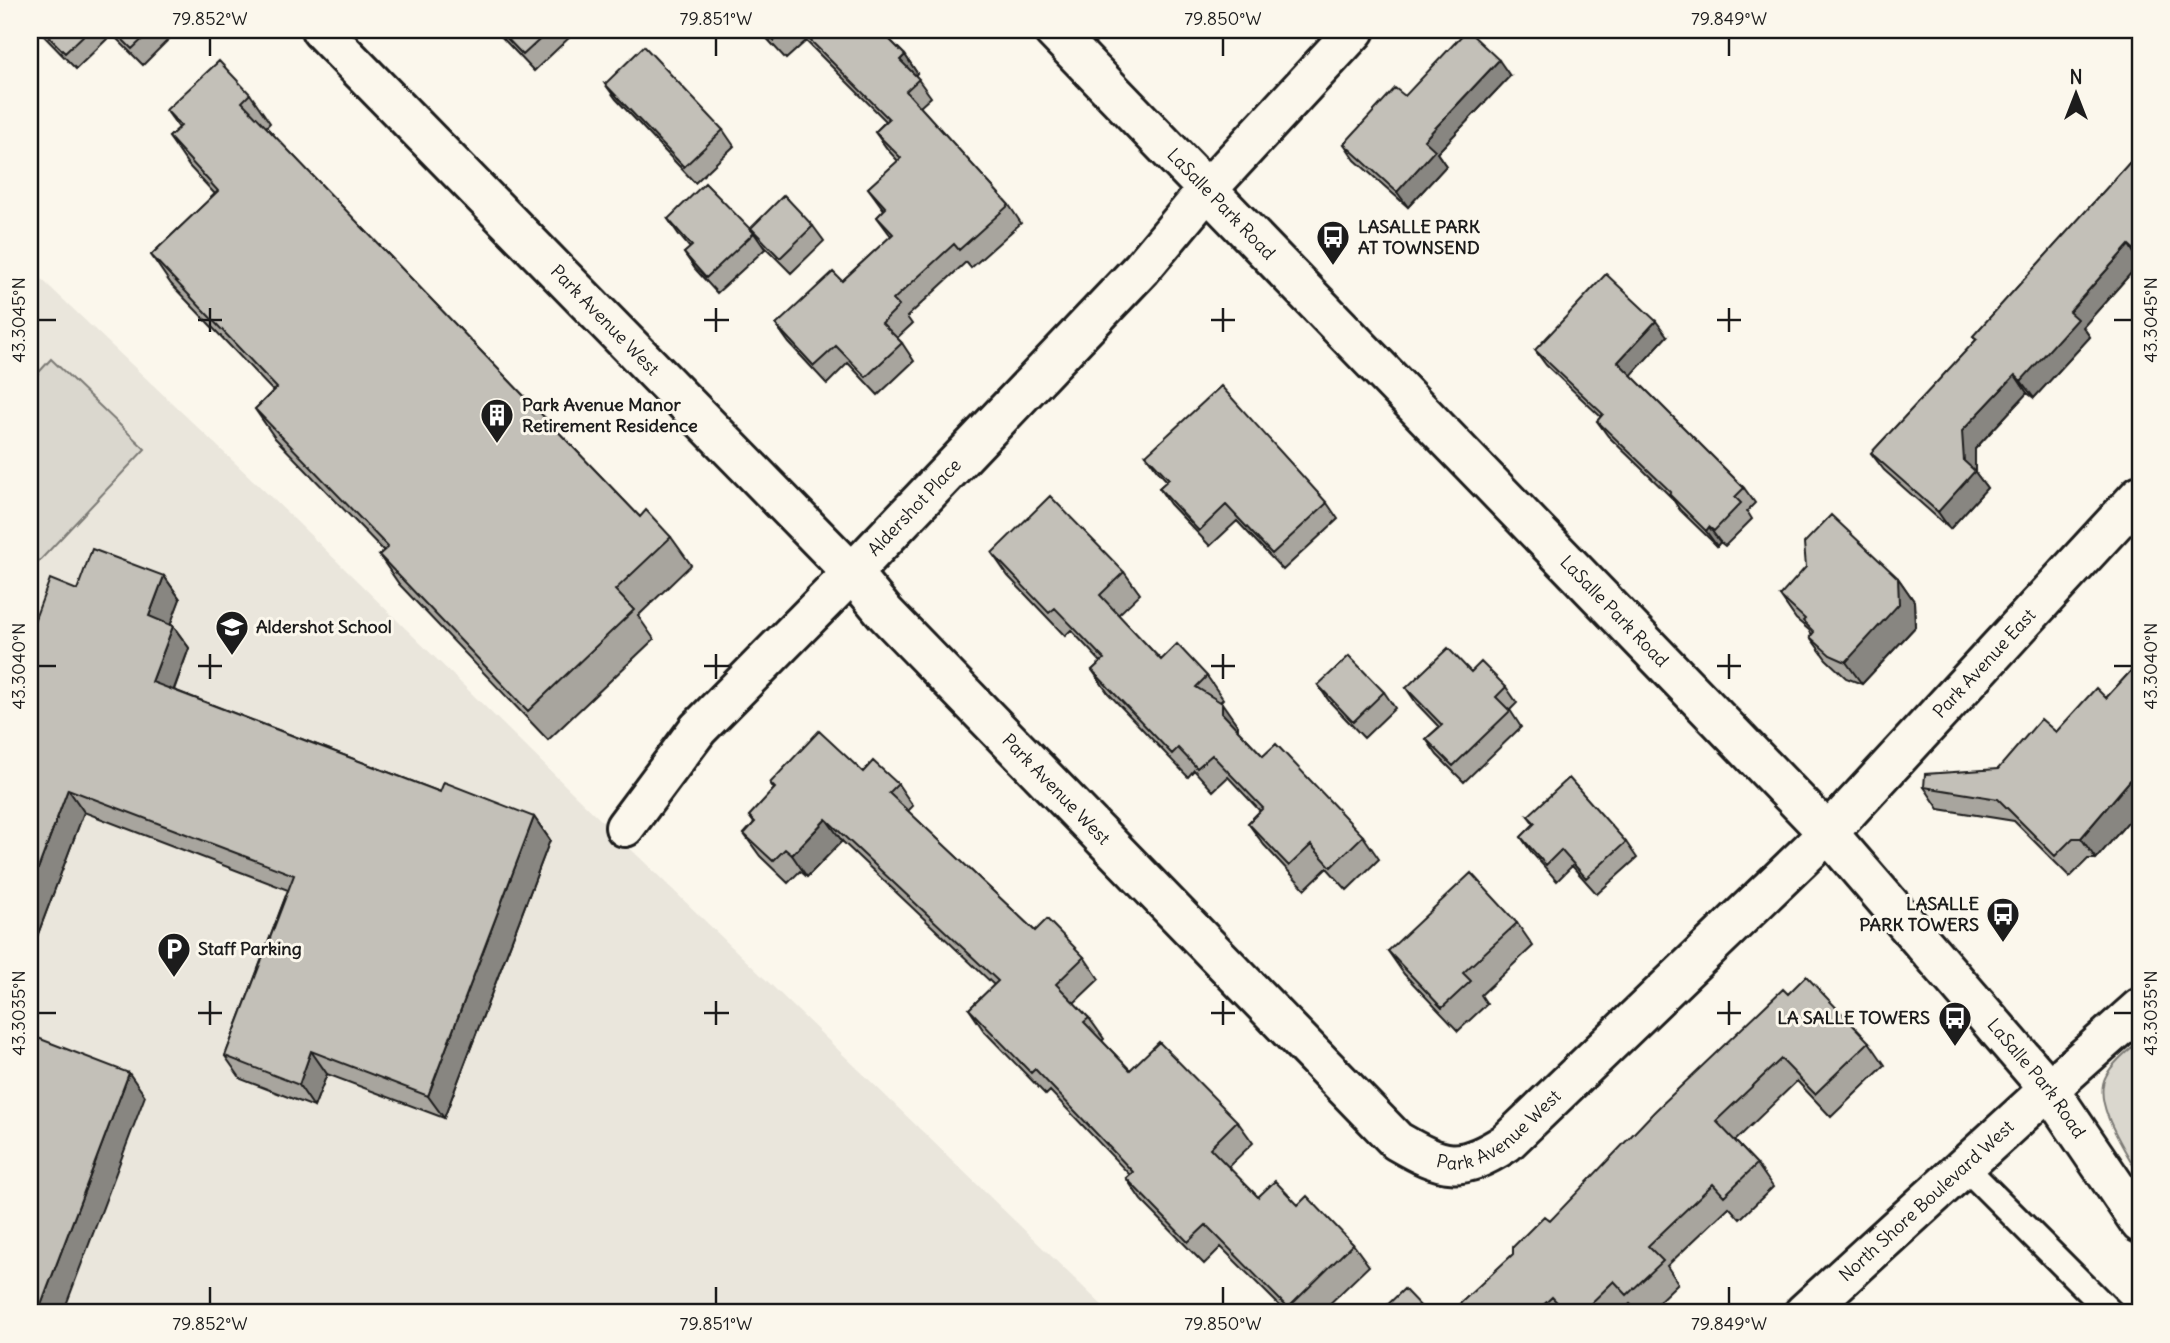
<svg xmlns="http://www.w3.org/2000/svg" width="2170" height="1343" viewBox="0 0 2170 1343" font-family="Delius,sans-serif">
  <rect width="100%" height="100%" fill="#fbf7ec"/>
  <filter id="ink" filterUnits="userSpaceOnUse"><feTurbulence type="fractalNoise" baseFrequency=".0143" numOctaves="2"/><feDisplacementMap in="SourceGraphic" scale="14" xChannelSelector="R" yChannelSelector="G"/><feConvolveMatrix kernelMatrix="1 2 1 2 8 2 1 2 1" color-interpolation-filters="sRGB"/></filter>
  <g filter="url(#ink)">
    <path fill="#eae6dc" d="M30,268L294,519L576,796L1110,1313H30Z"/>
    <path fill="#dad7ce" stroke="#7b7a75" stroke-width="2" d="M51,359L145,449L30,571V382Z
      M2140,1040V1177C2127,1152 2091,1103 2106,1076C2113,1062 2129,1050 2140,1040Z"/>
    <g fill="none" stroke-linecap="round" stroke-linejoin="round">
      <defs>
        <path id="lane" d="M1964,1166L2111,1313"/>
        <g id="street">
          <path id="s1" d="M321,30L852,573L885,613L1397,1141C1444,1168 1459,1173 1506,1143L1828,833L2140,495"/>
          <path id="s2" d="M625,827L698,729L852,573L1142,268L1207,190"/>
          <path id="s3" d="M1804,1313L2049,1089"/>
        </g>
        <g id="secondary">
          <path id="s4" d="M1053,30L1828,833L2049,1089L2140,1223"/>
          <path d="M1207,190L1355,30"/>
          <path d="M2049,1089L2140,1008"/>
        </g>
      </defs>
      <use href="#lane" stroke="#1c1c1c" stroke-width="30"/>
      <use href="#street" stroke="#1c1c1c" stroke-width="44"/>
      <use href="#secondary" stroke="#1c1c1c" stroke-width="44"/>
      <use href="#lane" stroke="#fbf7ec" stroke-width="24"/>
      <use href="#street" stroke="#fbf7ec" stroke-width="38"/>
      <use href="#secondary" stroke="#fbf7ec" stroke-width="38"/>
    </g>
    <path fill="#a8a59e" stroke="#1c1c1c" stroke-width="2" d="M38,30H103L108,38L76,69Z
      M108,30H178L143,65Z
      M495,30H566L571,36L534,71Z
      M759,30H880L905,55L917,73L915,75L931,97L920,107L1009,205L1021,223L971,268L966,262L907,317L912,324L897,338L902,343L914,361L878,395L848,363L827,384L789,343L776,325L842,281L891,236L877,217L884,210L868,188L898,161L888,150L875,132L886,121L806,41L786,59Z
      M1220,30H1235L1228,37Z
      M1510,76L1437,153L1446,166L1408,207L1355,160L1344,144L1405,96Z
      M605,84L723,130L734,146L695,183L616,99Z
      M250,94L270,123L266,127L640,517L671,537L691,565L638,616L654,639L548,740L399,584L379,555L384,551L275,438L255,409L273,391L171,284L151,255L215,194L189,166L169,137L179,128L166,110Z
      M2140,151V263L2083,327L2090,337L2034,398L2027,393L1975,449V472L1987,488L1950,529L1884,470L1871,453L1976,340L1973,336Z
      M668,219L754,233L765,249L717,293L695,269L684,253L690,248L679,235Z
      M813,226L824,241L791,273L762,244L751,228Z
      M1667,336L1631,375L1744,488L1755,503L1747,511L1752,519L1725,546L1720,542L1717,546L1680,510L1672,498L1608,436L1597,421L1601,417L1546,365L1535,350Z
      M1146,455L1327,503L1338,519L1283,570L1237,521L1210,546L1170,504L1159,488L1167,481L1157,470Z
      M992,553L1124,572L1140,594L1118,615L1161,660L1207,676L1223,699L1220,702L1238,726V730L1263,756L1363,836L1379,859L1347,890L1327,868L1305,889L1264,845L1248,823L1260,811L1228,777L1213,791L1194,770L1188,777L1108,693L1092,670L1101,662L1071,630L1065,636L1008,576Z
      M164,576L180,599L170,624L173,626L189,648L174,690L440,792L534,817L550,840L444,1118L327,1074L314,1107L241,1079L225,1056L288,890L84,812L30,955V632L77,590Z
      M1898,578L1914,601L1915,627L1862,684L1846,678L1826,659L1810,637L1812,635L1809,630L1796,619L1780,596Z
      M2140,661V808L2096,859H2088L2070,877L2014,821L1939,809L1924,787L1998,769L2056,732L2106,698Z
      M1471,672L1506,687L1517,703L1510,710L1521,727L1464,782L1437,755L1426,739L1439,727L1417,704L1406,688Z
      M1318,685L1384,692L1395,708L1364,738L1329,701Z
      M863,772L898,784L913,806L908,811L1035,931L1084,957L1099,979L1074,1003L1089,1018L1104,1039L1102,1041L1130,1070L1237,1121L1253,1143L1228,1167L1258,1197L1298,1205L1353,1244L1369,1266L1320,1313H1287L1221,1247L1204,1264L1141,1200L1126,1178L1130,1175L1050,1091L1046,1095L984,1031L969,1009L994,985L842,841L807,877L800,871L788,883L760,856L744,834L754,823L749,816L774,789L770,783Z
      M1528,816L1626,842L1637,858L1597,894L1572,866L1557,881L1532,853L1521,837L1534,824Z
      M1517,923L1533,946L1481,995L1487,1004L1458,1031L1404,974L1388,951Z
      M1788,994L1869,1042L1885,1065L1831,1117L1797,1081L1735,1141L1757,1164L1773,1187L1740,1219L1729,1207L1667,1266L1678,1283L1647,1313H1639L1630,1304L1621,1313H1450L1550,1221Z"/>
    <path fill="#888681" stroke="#1c1c1c" stroke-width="2" d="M905,55L917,73L913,78L900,60Z
      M1499,60L1510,76L1437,153L1446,166L1408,207L1397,192L1424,140Z
      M2129,245L2140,263L2083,327L2090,337L2034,398L2021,381L2069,312Z
      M1656,321L1667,336L1629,378L1618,362Z
      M2015,375L2027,393L1975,449V472L1987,488L1950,529L1938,512L1962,431Z
      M1709,527L1720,542L1717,546L1706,531Z
      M164,576L180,599L165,639L149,616Z
      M1898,578L1914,601L1915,627L1862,684L1846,662Z
      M173,626L189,648L168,705L152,682Z
      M1222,703L1238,726L1237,736L1222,713Z
      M2137,772L2140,776V808L2096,859L2081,838Z
      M68,789L84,812L30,955V890Z
      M534,817L550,840L444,1118L428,1096Z
      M826,819L842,841L807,877L792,855Z
      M311,1051L327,1074L314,1107L299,1085Z
      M129,1073L145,1096L63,1313H38Z"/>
    <path fill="#c3c0b8" stroke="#1c1c1c" stroke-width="2" d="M42,30H89L65,53Z
      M113,30H152L132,49Z
      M499,30H550L523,55Z
      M763,30H786L774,41Z
      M800,30H880L905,55L900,60L919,79L906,91L1009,205L959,250L954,244L893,300L899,306L882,323L902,343L866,377L836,346L814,366L776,325L833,272L842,281L893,234L877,217L886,208L868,188L901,158L875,132L889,119Z
      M1467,30L1499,60L1424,140L1435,150L1397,192L1344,144L1395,88L1405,96Z
      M644,46L723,130L684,167L605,84Z
      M219,61L250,94L242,102L640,517L646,510L671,537L615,590L634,610L528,711L379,555L388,547L255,409L277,388L151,255L218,191L169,137L181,126L166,110Z
      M2140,151V255L2129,245L2069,312L2077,319L2021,381L2015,375L1962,431L1964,461L1975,471L1938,512L1871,453L1977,339L1973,336Z
      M705,183L754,233L706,278L684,253L692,246L668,219Z
      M784,195L813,226L780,258L751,228Z
      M1606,274L1656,321L1618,362L1744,488L1735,497L1741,503L1714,531L1709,527L1706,531L1669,494L1671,492L1597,421L1603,414L1535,350Z
      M1221,386L1327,503L1272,554L1226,505L1199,531L1159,488L1169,479L1146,455Z
      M1050,496L1124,572L1100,595L1161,660L1177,644L1207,676L1196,687L1222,703V713L1263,756L1276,744L1363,836L1331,867L1311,845L1289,866L1248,823L1263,808L1212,755L1197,768L1178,748L1172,754L1092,670L1104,659L1055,608L1049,613L992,553Z
      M1831,515L1898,578L1899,604L1846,662L1830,655L1810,637L1814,632L1803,621L1805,619L1780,596L1806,567L1804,543Z
      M92,549L164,576L149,616L173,626L152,682L440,792L444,782L534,817L428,1096L311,1051L299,1085L225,1056L294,875L68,789L30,890V632L50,579L77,590Z
      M1448,648L1471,672L1481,662L1506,687L1496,697L1510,711L1453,766L1426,739L1442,725L1406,688Z
      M1349,656L1384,692L1353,722L1318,685Z
      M2140,661V774L2137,772L2081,838H2073L2055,856L1998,799L1924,787L1925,774L1998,769L2041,719L2056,732L2096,688L2106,698Z
      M819,731L863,772L873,761L898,784L889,793L1035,931L1047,919L1084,957L1056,984L1089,1018L1084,1022L1130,1070L1159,1042L1237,1121L1210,1148L1258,1197L1275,1181L1298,1205L1307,1196L1353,1244L1288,1308L1206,1225L1188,1242L1126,1178L1133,1172L1035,1069L1031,1073L969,1009L998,981L826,819L792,855L785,849L773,861L744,834L755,822L749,816L775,788L770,783Z
      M1569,778L1626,842L1586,878L1561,850L1546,865L1521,837L1535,823L1528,816Z
      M1471,873L1517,923L1463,973L1471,981L1442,1008L1388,951Z
      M1806,976L1869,1042L1815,1094L1781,1059L1716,1121L1757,1164L1724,1196L1713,1184L1648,1246L1663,1261L1627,1295L1614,1281L1581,1313H1567L1552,1297L1535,1313H1450L1513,1254V1247L1544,1216L1550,1221L1655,1111L1783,989L1788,994Z
      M30,1035L129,1073L38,1313H30Z
      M1404,1289L1427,1313H1379Z"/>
  </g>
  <path fill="none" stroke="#1c1c1c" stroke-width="2.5" d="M210,38V56M716,38V56M1223,38V56M1729,38V56M210,308V332M716,308V332M1223,308V332M1729,308V332M38,320H56M198,320H222M704,320H729M1211,320H1235M1717,320H1741M2114,320H2132M210,654V679M716,654V679M1223,654V679M1729,654V679M38,666H56M198,666H222M704,666H729M1211,666H1235M1717,666H1741M2114,666H2132M210,1001V1025M716,1001V1025M1223,1001V1025M1729,1001V1025M38,1013H56M198,1013H222M704,1013H729M1211,1013H1235M1717,1013H1741M2114,1013H2132M210,1287V1304M716,1287V1304M1223,1287V1304M1729,1287V1304"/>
  <defs>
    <symbol id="bus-pin" viewBox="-11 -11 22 30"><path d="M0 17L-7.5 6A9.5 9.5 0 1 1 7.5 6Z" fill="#1c1c1c" stroke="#fbf7ec"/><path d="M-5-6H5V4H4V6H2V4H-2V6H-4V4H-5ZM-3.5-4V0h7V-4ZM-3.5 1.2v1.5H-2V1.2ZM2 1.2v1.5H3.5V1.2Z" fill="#fff"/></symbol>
    <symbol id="building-pin" viewBox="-11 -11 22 30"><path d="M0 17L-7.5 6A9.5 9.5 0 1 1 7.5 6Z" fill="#1c1c1c" stroke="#fbf7ec"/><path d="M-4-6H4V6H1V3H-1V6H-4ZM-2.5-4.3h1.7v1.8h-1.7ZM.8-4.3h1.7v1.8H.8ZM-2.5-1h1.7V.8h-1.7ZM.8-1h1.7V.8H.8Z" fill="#fff"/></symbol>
    <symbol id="school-pin" viewBox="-11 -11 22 30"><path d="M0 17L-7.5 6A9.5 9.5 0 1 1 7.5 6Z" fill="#1c1c1c" stroke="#fbf7ec"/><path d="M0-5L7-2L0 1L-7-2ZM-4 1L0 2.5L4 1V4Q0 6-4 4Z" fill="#fff"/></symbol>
    <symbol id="parking-pin" viewBox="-11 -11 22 30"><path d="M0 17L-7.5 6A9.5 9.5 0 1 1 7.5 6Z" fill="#1c1c1c" stroke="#fbf7ec"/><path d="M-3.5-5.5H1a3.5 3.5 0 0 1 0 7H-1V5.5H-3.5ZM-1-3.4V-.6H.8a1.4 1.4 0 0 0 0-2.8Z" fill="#fff"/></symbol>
  </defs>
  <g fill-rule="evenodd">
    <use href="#bus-pin" x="1314" y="218" width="38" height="52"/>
    <use href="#building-pin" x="478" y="396" width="38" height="52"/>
    <use href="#school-pin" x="213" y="608" width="38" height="52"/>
    <use href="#bus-pin" x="1984" y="895" width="38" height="52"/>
    <use href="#parking-pin" x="155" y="930" width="38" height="52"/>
    <use href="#bus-pin" x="1936" y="999" width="38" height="52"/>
  </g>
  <g text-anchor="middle" stroke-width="6" stroke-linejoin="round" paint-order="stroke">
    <g font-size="18" fill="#1c1c1c" stroke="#fbf7ec">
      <text dy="6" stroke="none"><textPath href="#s4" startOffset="242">LaSalle Park Road</textPath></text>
      <text dy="6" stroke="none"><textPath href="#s1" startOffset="406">Park Avenue West</textPath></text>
      <text dy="6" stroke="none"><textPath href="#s2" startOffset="432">Aldershot Place</textPath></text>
      <text dy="6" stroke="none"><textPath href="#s4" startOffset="808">LaSalle Park Road</textPath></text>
      <text dy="6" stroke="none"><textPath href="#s1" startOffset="2343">Park Avenue East</textPath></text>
      <text dy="6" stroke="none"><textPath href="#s1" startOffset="1057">Park Avenue West</textPath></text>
      <text dy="6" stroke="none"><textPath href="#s4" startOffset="1438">LaSalle Park Road</textPath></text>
      <text dy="6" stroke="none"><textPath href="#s1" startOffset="1664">Park Avenue West</textPath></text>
      <text dy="6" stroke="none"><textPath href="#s3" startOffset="166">North Shore Boulevard West</textPath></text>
    </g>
    <g font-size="18" font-weight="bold" fill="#1c1c1c" stroke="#fbf7ec" text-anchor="start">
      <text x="1358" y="233">LASALLE PARK<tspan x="1358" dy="21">AT TOWNSEND</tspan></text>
      <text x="522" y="411">Park Avenue Manor<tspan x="522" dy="21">Retirement Residence</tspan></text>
      <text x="256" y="633">Aldershot School</text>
      <text x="1979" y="910" text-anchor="end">LASALLE<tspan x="1979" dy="21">PARK TOWERS</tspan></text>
      <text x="198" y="955">Staff Parking</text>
      <text x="1930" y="1024" text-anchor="end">LA SALLE TOWERS</text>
    </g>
  </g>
  <rect width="2170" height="1343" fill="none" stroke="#fbf7ec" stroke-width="77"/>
  <g transform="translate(2076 94)" stroke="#fbf7ec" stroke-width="5" paint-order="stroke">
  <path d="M0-5L12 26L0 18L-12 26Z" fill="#1c1c1c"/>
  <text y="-10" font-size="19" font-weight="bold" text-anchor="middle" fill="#1c1c1c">N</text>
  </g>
  <rect x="38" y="38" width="2094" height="1266" fill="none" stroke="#1c1c1c" stroke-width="2.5"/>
  <g font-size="18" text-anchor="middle" fill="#1c1c1c">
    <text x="210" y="25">79.852°W</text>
    <text x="716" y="25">79.851°W</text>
    <text x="1223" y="25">79.850°W</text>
    <text x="1729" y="25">79.849°W</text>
    <text transform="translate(19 320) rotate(-90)" y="6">43.3045°N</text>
    <text transform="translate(2151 320) rotate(-90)" y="6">43.3045°N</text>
    <text transform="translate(19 666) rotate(-90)" y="6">43.3040°N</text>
    <text transform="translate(2151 666) rotate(-90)" y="6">43.3040°N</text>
    <text transform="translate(19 1013) rotate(-90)" y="6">43.3035°N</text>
    <text transform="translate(2151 1013) rotate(-90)" y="6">43.3035°N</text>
    <text x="210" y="1330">79.852°W</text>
    <text x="716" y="1330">79.851°W</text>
    <text x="1223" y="1330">79.850°W</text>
    <text x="1729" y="1330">79.849°W</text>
  </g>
</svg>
